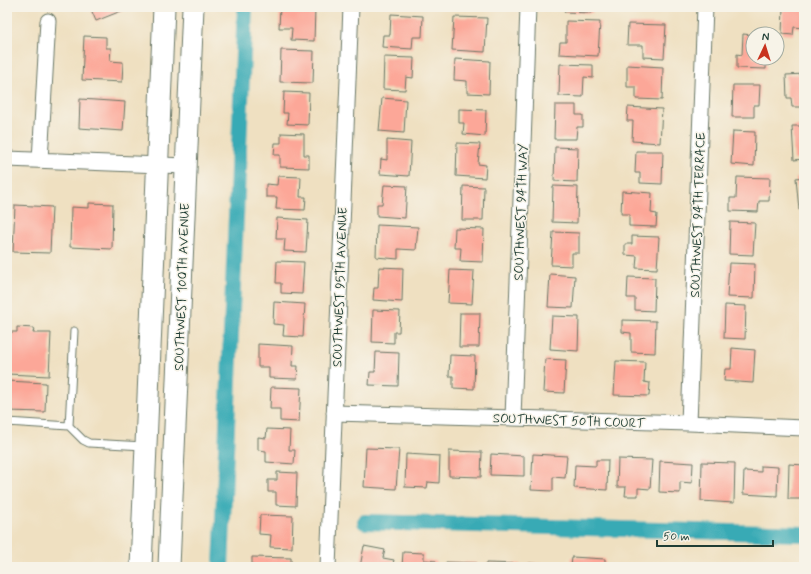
<svg xmlns="http://www.w3.org/2000/svg" width="811" height="574" viewBox="0 0 811 574" font-family="Mynerve,sans-serif">
  <rect width="100%" height="100%" fill="#f7f3e8"/>
  <filter id="ink" filterUnits="userSpaceOnUse"><feTurbulence type="fractalNoise" baseFrequency=".025" numOctaves="2"/><feDisplacementMap in="SourceGraphic" scale="8" xChannelSelector="R" yChannelSelector="G"/><feConvolveMatrix kernelMatrix="1 2 1 2 8 2 1 2 1" color-interpolation-filters="sRGB"/></filter>
  <filter id="wash" filterUnits="userSpaceOnUse"><feTurbulence type="fractalNoise" baseFrequency=".012" numOctaves="4" result="noise"/><feDisplacementMap in="SourceGraphic" scale="16" xChannelSelector="R" yChannelSelector="G"/><feGaussianBlur stdDeviation="0.9" result="paint"/><feColorMatrix in="noise" values="0 0 0 0 0 0 0 0 0 0 0 0 0 0 0 0 0 1.4 0 .05"/><feComposite in="paint" operator="in"/></filter>
  <g filter="url(#wash)">
    <rect width="100%" height="100%" fill="#efe0c1"/>
    <g fill="none" stroke-linecap="round" stroke-linejoin="round">
      <path stroke="#39aab5" stroke-width="16" d="M365,522L804,534
        M221,567L245,7"/>
    </g>
    <g id="blocks">
      <path fill="#fca798" d="M90,7H131L96,21Z
        M280,7L315,9L314,41L291,40L292,28H279Z
        M564,7H593L592,13L564,12Z
        M639,7H665V10L639,9Z
        M783,7H804V28L794,27L793,35L782,34Z
        M391,14L423,16L422,37H413L412,49L382,47L383,35H390Z
        M454,17L487,18L485,52L452,50Z
        M566,21L600,22L598,56L559,54L560,42H566Z
        M628,24L666,25L664,58L643,57V45H627Z
        M743,34L753,35V58H766V69L737,68V54L742,55Z
        M84,36L106,37V48H111L110,61L123,62L122,82L82,80Z
        M281,50L314,51L313,83L280,82Z
        M384,57L414,58L413,78L406,77L405,90L383,89Z
        M455,59L490,61L489,94L467,93V81L454,80Z
        M560,64L593,65V78L584,77L583,97L559,96Z
        M627,65L663,67L662,100L636,99V87H627Z
        M804,74V107H792L791,98H787L786,75Z
        M733,85H760L759,105H754V117H732Z
        M284,92L309,93L308,125L287,124L288,113H283Z
        M382,98L406,100L404,133L379,131Z
        M80,99L125,102L123,131L79,128Z
        M555,105H576V115H583V127H577L576,139H554Z
        M628,107L662,109L660,143L632,141L633,121H627Z
        M459,109L486,110L485,136L463,134L464,123H459Z
        M792,126H804V159L794,160Z
        M733,131L755,132L754,166L731,164Z
        M281,133L304,134V155H309V168L280,167V155H274L275,143H281Z
        M387,140L411,142L409,176L380,174L381,159L387,160Z
        M457,143L480,144L478,164L486,165L485,178L456,176Z
        M555,147L578,148L577,182L554,181Z
        M636,151H663L662,184L640,183V173H635Z
        M278,176L301,177L300,197H306L305,210L276,209L277,197H266V184L277,185Z
        M737,177L770,178L769,201H759L758,212L730,211V198H736Z
        M804,177V210H799L796,178Z
        M384,185L407,186L405,218L377,216V204H382Z
        M463,186L484,187L483,220H462Z
        M553,186L578,187L577,223L552,222Z
        M622,191L652,193L651,213L657,214L656,227L629,226V214H621Z
        M89,203L113,204L112,249L70,247L71,207L89,208Z
        M15,205L52,207L50,253L13,252Z
        M277,218L308,220L306,252L284,251L285,239H276Z
        M730,222L755,223L753,255L729,254Z
        M377,225L418,227L416,250L398,249V259L376,257Z
        M455,228L484,229L483,262L460,261L461,248H454Z
        M553,232L579,233V253H572V266L551,265Z
        M632,236L659,237L657,269L636,268L637,256L625,255V244H632Z
        M277,261L304,262L302,294L281,293V283H276Z
        M729,263L755,264L754,298L727,297Z
        M379,267L403,268L402,302L373,300L374,288H378Z
        M450,270L474,271L472,304L448,303Z
        M550,274L575,276L573,308L548,307Z
        M628,277L655,278L654,311L635,310V298H627Z
        M274,302L305,304L303,337L283,336L284,325L273,324Z
        M725,305L746,306L745,339L724,338Z
        M373,310L400,311L399,332H394V343L372,342Z
        M460,313H480L479,347H459Z
        M552,316L579,317L578,351L550,349Z
        M622,320L656,321L655,353L631,352V333L622,332Z
        M17,327L34,328L33,333H51L49,376L7,374V332H17Z
        M258,344L293,346L292,366H298L297,379L269,378V367H258Z
        M732,348L755,350L753,383L724,381L725,369H731Z
        M376,352L399,353L398,386L369,385L370,372H375Z
        M450,355L475,356L474,389L453,388V376H449Z
        M545,359L566,360L564,393L543,392Z
        M616,361L645,362L644,382L650,383L649,396L614,395Z
        M7,381L46,383L45,412L7,411Z
        M271,387L301,388L299,422L280,421V409H270Z
        M267,429L290,430L289,450H295L294,464L266,462V451L258,450V437L266,438Z
        M366,448L399,449L396,489L364,487Z
        M449,451L482,452L481,477L449,476Z
        M406,454L440,456L439,483L428,482L427,488L405,487Z
        M491,454L524,456V476L490,475Z
        M533,454L567,456L565,478L553,477V491L531,490Z
        M618,459L652,460L650,489L638,488V496H625L626,487H617Z
        M596,460H608L607,490L574,488L575,465L596,466Z
        M660,461L693,463L692,483L680,482V493L659,492Z
        M702,462L735,463L734,503L701,501Z
        M789,464L804,465V499H788Z
        M761,466L778,467L777,496L743,494L744,471L761,472Z
        M277,472L297,473L296,506L276,505V492H268V480H277Z
        M260,515L293,516L292,548L270,547L271,535L259,534Z
        M364,546L385,550L383,558L394,560L392,567H360Z
        M403,552L424,553V560L436,561V567H402Z
        M252,557L291,558V567H252Z
        M572,557L605,559V567H571Z
        M446,562L477,563V567H445Z
        M486,563L520,564V567H486Z
        M529,563L562,565V567H529Z
        M699,564L726,566V567H699Z"/>
    </g>
  </g>
  <g filter="url(#ink)">
    <use href="#blocks" fill-opacity="0" stroke="#687665" stroke-width="1"/>
    <g fill="none" stroke-linecap="round" stroke-linejoin="round">
      <defs>
        <path id="service" d="M7,422L69,426L83,440L89,443L144,446
          M69,426L74,331"/>
        <path id="minor" d="M7,159L186,166
          M40,160L48,21
          M334,413L689,423L804,428
          M513,418L528,7
          M689,423L705,7
          M328,567L351,7"/>
        <path id="secondary" d="M141,567L164,7
          M169,567L193,7"/>
      </defs>
      <use href="#service" stroke="#687665" stroke-width="9"/>
      <use href="#minor" stroke="#687665" stroke-width="17"/>
      <use href="#secondary" stroke="#687665" stroke-width="23"/>
      <use href="#service" stroke="#fff" stroke-width="7"/>
      <use href="#minor" stroke="#fff" stroke-width="15"/>
      <use href="#secondary" stroke="#fff" stroke-width="21"/>
    </g>
  </g>
  <g text-anchor="middle" stroke-width="3" stroke-linejoin="round" paint-order="stroke">
    <g font-size="13" fill="#1f3d34" stroke="#f7f3e8">
      <text transform="translate(520 212) rotate(-88)" y="5">SOUTHWEST 94TH WAY</text>
      <text transform="translate(697 215) rotate(-88)" y="5">SOUTHWEST 94TH TERRACE</text>
      <text transform="translate(181 287) rotate(-88)" y="5">SOUTHWEST 100TH AVENUE</text>
      <text transform="translate(339 287) rotate(-88)" y="5">SOUTHWEST 95TH AVENUE</text>
      <text transform="translate(569 420) rotate(2)" y="5">SOUTHWEST 50TH COURT</text>
    </g>
  </g>
  <rect width="811" height="574" fill="none" stroke="#f7f3e8" stroke-width="24"/>
  <g transform="translate(765 46) rotate(4)"><circle r="19" fill="#f7f3e8" stroke="#a1aaa0"/>
  <path d="M0-3L7 15L0 10L-7 15Z" fill="#c8321e"/>
  <text y="-6" font-size="11" font-weight="bold" text-anchor="middle" fill="#1f3d34">N</text>
  </g>
  <path d="M657 540v6h116v-6" fill="none" stroke="#1f3d34" stroke-width="2"/>
  <text x="663" y="540" font-size="12" fill="#1f3d34" stroke="#f7f3e8" stroke-width="3" paint-order="stroke">50 m</text>
</svg>
